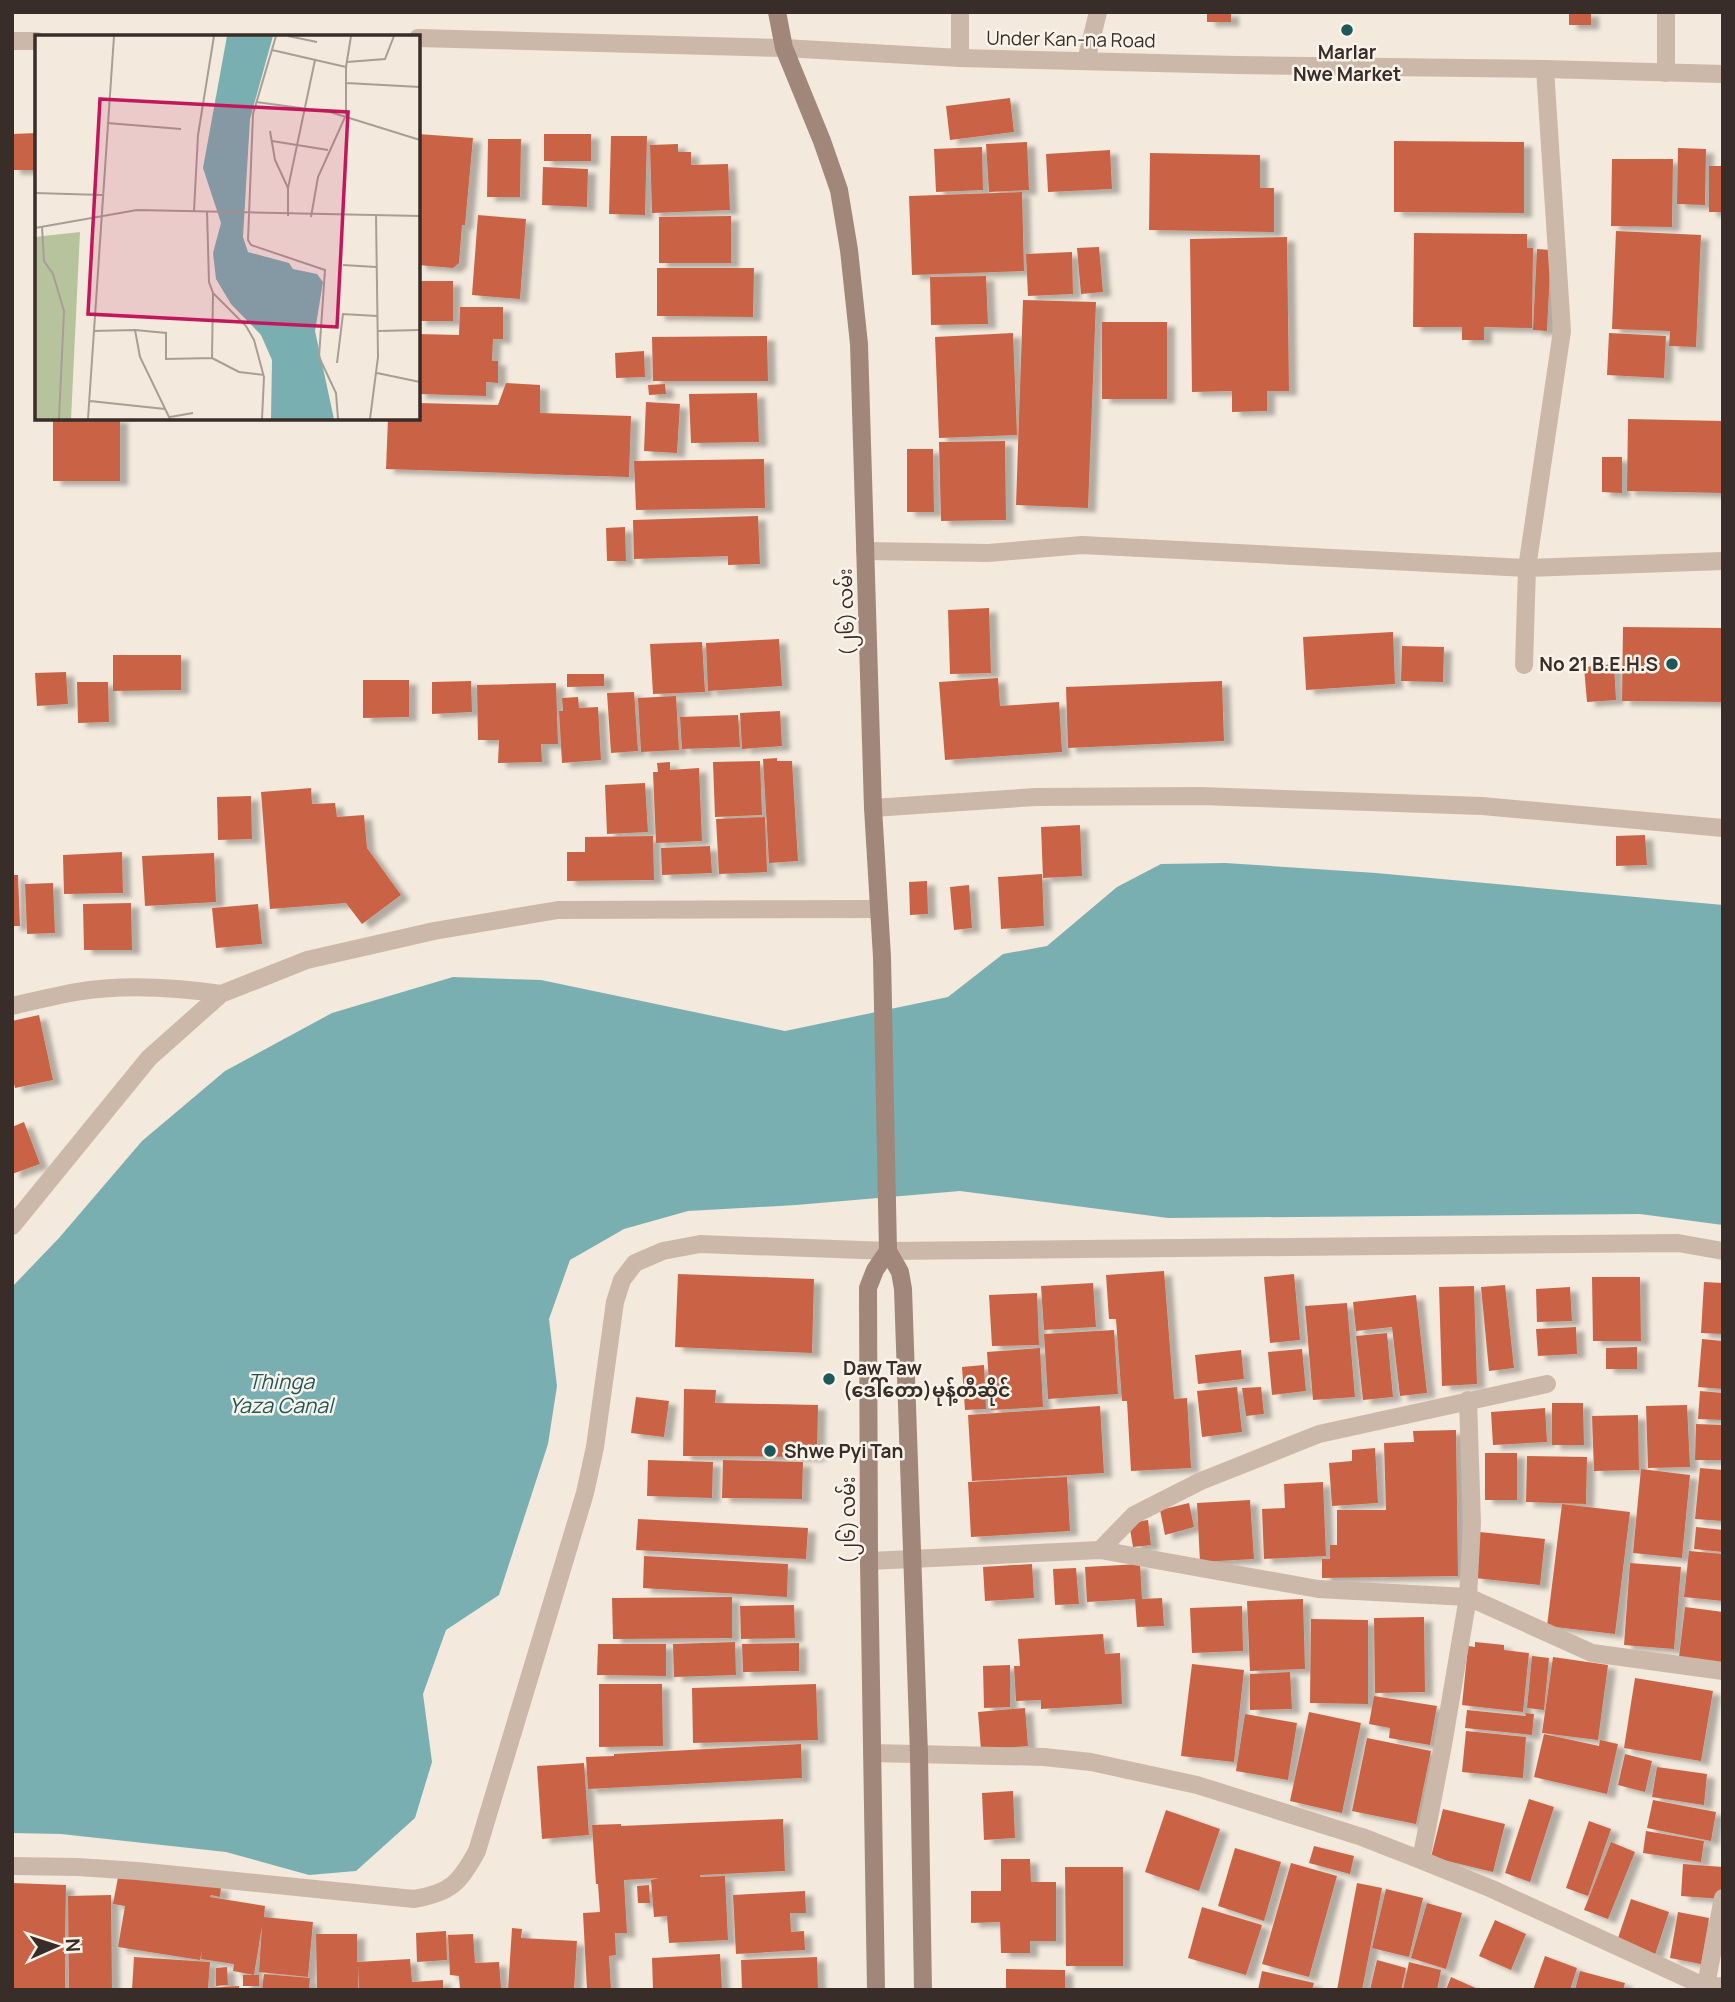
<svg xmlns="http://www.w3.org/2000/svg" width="1735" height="2002" viewBox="0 0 1735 2002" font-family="Manrope,'Noto Sans Myanmar',sans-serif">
  <defs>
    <filter id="shadow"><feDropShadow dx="8" dy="4.5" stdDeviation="2" flood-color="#0004"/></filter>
  </defs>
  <rect width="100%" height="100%" fill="#f3e9dd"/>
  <path fill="#7aafb1" d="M1225,863L1376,873L1723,905V1225L1640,1214L1168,1218L960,1191L796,1205L688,1211L624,1229L570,1260L549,1319L557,1386L548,1444L499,1595L446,1630L423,1694L432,1762L415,1818L356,1871L309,1875L226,1852L61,1834L12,1833V1287L59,1238L142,1141L225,1071L332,1013L453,977L541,980L785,1031L948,997L1003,954L1047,946L1117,887L1161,864Z"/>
  <path fill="#ca6444" filter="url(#shadow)" d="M1207,12H1231V22H1207Z
    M1569,12H1591V25H1569Z
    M1010,98L1014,132L950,140L946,106Z
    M37,133V170H12V134Z
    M418,134L473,138L465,225H462L459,263L453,268L418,265Z
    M544,134H591V161H544Z
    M611,136H647L645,215L609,214Z
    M488,139H521L520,197H487Z
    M1394,141L1524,142V213L1394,212Z
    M1027,142L1029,190L989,192L986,144Z
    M678,144V152H691V165L728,164L730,210L652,213L650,145Z
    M982,147L983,190L936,192L934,149Z
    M1678,148L1706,149L1705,205L1677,204Z
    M1110,150L1112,189L1048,192L1046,154Z
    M1150,153L1260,155V188H1274V232L1149,230Z
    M1612,159H1673L1672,227L1611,226Z
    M1709,166H1723V212H1709Z
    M543,167L588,169L587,207L542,205Z
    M1022,192L1024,271L912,275L909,196Z
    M478,215L526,219L520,299L472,295Z
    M731,216V263H659V217Z
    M1616,231L1701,235L1696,347L1669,346L1670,331L1612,329Z
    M1414,233L1527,234V248H1533L1532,328L1484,327V340H1462V327H1413Z
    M1287,237L1289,391H1267V411L1232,412V391L1192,392L1190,239Z
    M1099,247L1103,292L1081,294L1077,248Z
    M1537,249L1551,250L1547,331L1533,330Z
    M1072,252L1073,294L1028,296L1026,254Z
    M657,268H754L753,317L657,316Z
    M986,276L988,324L931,325L930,277Z
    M418,281H453V321H418Z
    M1023,300L1096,302L1088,508L1016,505Z
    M460,307H503V339H493L492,361H498V383L486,382V396L418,394V334L459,335Z
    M1102,322H1167V399H1102Z
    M1013,333L1017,435L939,438L935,337Z
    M1609,333L1666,336L1664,378L1607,375Z
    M767,336L768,381H653L652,337Z
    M644,351L645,377L616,378L615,353Z
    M506,383L540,385V413L631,416L629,477L386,469L388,418H418V403L498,405Z
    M665,384L666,394L649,395L648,385Z
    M757,393L759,442L691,443L689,394Z
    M646,402L680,404L677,453L644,451Z
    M53,418H120V481H53Z
    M1628,419L1723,421V493L1627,491Z
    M1005,441L1006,520L941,521L939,442Z
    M907,449H933L934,512H907Z
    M1602,457H1622V493L1602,492Z
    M764,459L765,508L636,510L634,461Z
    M758,516L760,564L728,565V556L634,559L633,520Z
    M625,527L626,561H607L606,528Z
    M989,608L991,673L950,674L948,610Z
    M1623,627L1723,628V702L1622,701Z
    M1393,632L1395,684L1306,690L1303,637Z
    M779,639L782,686L708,691L706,643Z
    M702,642L705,692L653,694L650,644Z
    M1402,646L1444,647L1443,682L1401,681Z
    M113,655H181V690L113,691Z
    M1614,664L1616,700L1587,702L1584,667Z
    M66,672L68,704L37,706L35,673Z
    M567,674H604V686L567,687Z
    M998,678L1000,706L1059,702L1062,752L945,760L939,682Z
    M363,680H409V717L363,718Z
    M471,681L472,712L432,714V682Z
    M1222,681L1224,741L1068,748L1066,687Z
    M77,682H108L109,722L78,723Z
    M556,683L558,744H541L542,762L498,763L499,740H478L477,685Z
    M634,692L638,751L611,753L607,693Z
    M676,696L679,750L641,752L638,698Z
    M578,697L579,708L598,707L601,760L562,763L559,711H563L562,698Z
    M780,711L782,746L742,749L740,713Z
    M738,715L740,747L682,749L680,717Z
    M777,758V761H792L798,861L769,863L763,759Z
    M760,761L762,815L715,817L713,762Z
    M670,762V770L699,768L702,841L656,843L653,772H658L657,763Z
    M645,783L648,832L607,834L605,785Z
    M311,788L312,804L335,803L337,817L364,815L367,848L401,895L362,924L346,903L270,909L261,792Z
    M251,796L252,839L218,840L217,797Z
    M765,817L767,872L719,874L716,819Z
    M1080,825L1082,876L1043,878L1041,827Z
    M1645,835L1647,865L1616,866V836Z
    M653,836L654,880L567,881V852H585V837Z
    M710,846L712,873L662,875L661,848Z
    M122,852L123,893L64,894L63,855Z
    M214,853L216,902L145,906L142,856Z
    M1042,874L1044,926L1001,929L998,877Z
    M12,875H18L20,926H12Z
    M927,881L928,914L910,915L909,882Z
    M53,883L55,933L27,934L25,884Z
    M969,885L972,928L954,930L950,887Z
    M131,903L132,950H84L83,904Z
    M258,904L262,944L216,948L212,908Z
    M39,1015L53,1080L15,1088L12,1076V1021Z
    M24,1122L40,1164L12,1174V1127Z
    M1164,1271L1174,1399L1187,1398L1191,1468L1131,1471L1127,1401H1122L1116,1319H1109L1106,1275Z
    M678,1274L814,1279L812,1353L675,1347Z
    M1294,1274L1300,1340L1270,1343L1264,1277Z
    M1592,1277H1640L1641,1341H1593Z
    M1704,1282L1723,1283V1334L1701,1333Z
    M1093,1283L1096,1327L1044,1330L1041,1286Z
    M1505,1285L1514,1368L1489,1371L1481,1287Z
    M1474,1286L1477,1384L1442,1386L1439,1287Z
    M1570,1287L1572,1321L1537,1322L1536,1289Z
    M1037,1293L1039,1345L992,1346L989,1295Z
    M1416,1295L1427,1393L1400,1396L1392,1327L1356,1331L1353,1302Z
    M1347,1303L1355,1397L1313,1400L1305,1306Z
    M1576,1327L1577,1354L1538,1356L1536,1329Z
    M1114,1330L1118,1394L1048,1399L1044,1334Z
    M1387,1333L1393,1397L1363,1400L1356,1336Z
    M1702,1339L1723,1341V1389L1698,1387Z
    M1637,1347V1369H1606V1348Z
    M1040,1348L1043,1407L991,1410L987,1352Z
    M1302,1349L1306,1391L1272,1395L1268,1352Z
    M1241,1350L1244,1379L1198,1384L1195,1355Z
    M984,1365L986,1409L965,1410L962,1367Z
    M1237,1387L1242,1432L1202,1437L1197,1391Z
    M1261,1387L1264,1414L1246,1416L1242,1388Z
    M684,1389L716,1390L715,1403L818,1405L817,1457L683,1456Z
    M1700,1391L1723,1393V1420L1698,1419Z
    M636,1397L669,1401L664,1437L631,1433Z
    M1552,1403H1583L1584,1445H1552Z
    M1687,1405L1690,1467L1648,1468L1646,1406Z
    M1100,1406L1104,1473L972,1481L968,1415Z
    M1545,1408L1547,1442L1493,1445L1491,1412Z
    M1638,1415L1639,1470L1594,1471L1592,1416Z
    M1696,1424L1723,1425V1460H1695Z
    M1456,1430L1458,1576L1322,1578V1559H1330V1545H1337V1510H1386L1384,1443L1414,1442L1413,1431Z
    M1375,1448L1378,1503L1332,1506L1329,1463L1352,1461V1450Z
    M1485,1453H1517V1500H1485Z
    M1527,1456L1587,1457L1586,1504L1526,1502Z
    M648,1460L713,1462L712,1498L647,1496Z
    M723,1460L803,1462L802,1499L722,1498Z
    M1700,1468L1723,1470V1521L1695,1519Z
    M1641,1469L1690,1475L1682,1558L1633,1553Z
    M1067,1477L1070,1531L971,1537L968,1482Z
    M1323,1482L1326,1556L1264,1559L1262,1509L1285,1508L1284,1484Z
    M1250,1500L1254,1559L1200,1562L1197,1503Z
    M1189,1503L1194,1527L1165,1535L1160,1510Z
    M1562,1504L1630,1512L1615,1634L1547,1626Z
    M638,1519L808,1528L806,1559L636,1550Z
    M1148,1520L1151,1545L1133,1547L1129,1523Z
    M1696,1527L1723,1530V1552L1694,1549Z
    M1480,1532L1545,1539L1540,1585L1475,1578Z
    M1689,1551L1723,1554V1601L1684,1597Z
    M644,1556L788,1564L787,1597L643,1588Z
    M1630,1563L1681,1567L1674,1649L1624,1645Z
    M1032,1564L1034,1598L985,1601L983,1567Z
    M1140,1564L1142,1599L1162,1598L1164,1626L1137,1627L1135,1599L1087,1602L1085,1567Z
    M1076,1568L1079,1604L1055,1605L1053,1569Z
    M732,1597V1638L613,1639L612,1598Z
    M1303,1599L1305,1669L1250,1671L1247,1601Z
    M794,1605L795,1638L741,1639L740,1606Z
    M1242,1606L1243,1651L1192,1653L1190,1608Z
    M1685,1607L1723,1612V1663L1679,1657Z
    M1424,1617L1425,1692L1375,1693L1374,1618Z
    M1311,1619L1368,1620V1704L1310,1703Z
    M1103,1634L1105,1654L1120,1653L1122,1704L1041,1709V1700L1016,1701L1014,1666H1020L1018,1639Z
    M735,1642L736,1675L674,1677L673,1644Z
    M1475,1642L1504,1645V1650L1529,1653L1523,1712L1462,1705L1468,1646L1475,1647Z
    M799,1643V1671L743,1672L742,1644Z
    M598,1644H666V1676L597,1675Z
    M1532,1656L1549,1658L1544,1710L1527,1708Z
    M1553,1657L1608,1665L1598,1740L1542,1733Z
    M1192,1664L1244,1670L1234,1762L1181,1756Z
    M1010,1665V1707L984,1708L983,1666Z
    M1290,1672L1292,1709L1250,1710V1674Z
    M1635,1678L1713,1691L1701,1761L1624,1748Z
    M599,1684H662L663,1746L599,1747Z
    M816,1684L818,1740L693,1743L692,1688Z
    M1374,1696L1437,1706L1430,1745L1389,1738L1390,1728L1369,1724Z
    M1025,1708L1028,1746L981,1750L978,1712Z
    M1467,1710L1526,1716L1525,1713L1534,1714L1532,1735L1465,1728Z
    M1309,1712L1361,1723L1342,1813L1290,1801Z
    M1245,1714L1297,1723L1288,1780L1236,1771Z
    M1466,1731L1526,1737L1523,1778L1462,1772Z
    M1544,1734L1599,1746L1600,1740L1618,1744L1607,1794L1534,1777Z
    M1367,1738L1431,1751L1416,1824L1352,1811Z
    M801,1744L802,1778L588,1789L586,1757L614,1756V1754Z
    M1625,1754L1652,1761L1645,1792L1618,1785Z
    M584,1763L589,1835L542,1839L537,1766Z
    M1657,1767L1707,1774L1704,1805L1652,1797Z
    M1013,1791L1015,1838L984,1840L982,1793Z
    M1529,1799L1554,1807L1530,1882L1505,1873Z
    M1653,1800L1716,1812L1711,1841L1647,1828Z
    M1443,1809L1505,1824L1493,1872L1431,1857Z
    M1166,1810L1220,1829L1199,1891L1145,1872Z
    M783,1819L785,1871L700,1875V1877L725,1876L728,1940L669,1943L667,1916L654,1917L651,1880L659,1878L624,1880L627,1933H615L616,1955L609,1956L611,1990H587L583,1913L600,1912L598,1884H596L592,1825L621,1824V1826Z
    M1589,1821L1611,1829L1588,1896L1566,1888Z
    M1646,1831L1704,1841L1701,1862L1643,1853Z
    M1611,1842L1635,1852L1608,1919L1584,1910Z
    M1314,1846L1354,1856L1350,1874L1309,1863Z
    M1235,1848L1281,1862L1264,1921L1218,1906Z
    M1001,1859H1030L1031,1882H1056V1941H1030V1953H1001L1000,1922L971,1923V1891H1001Z
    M1291,1863L1337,1876L1309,1977L1262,1964Z
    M1683,1864L1723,1867L1722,1899L1681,1896Z
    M1065,1867H1123V1966H1066Z
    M119,1872L221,1887L220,1897L211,1895L210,1897L265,1906L264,1917L313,1922L308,1977L259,1972L262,1926L254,1975L233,1971L234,1964L201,1959L202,1951L200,1960L118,1947L125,1906L113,1904Z
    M12,1883L66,1885L65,1944L38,1945L65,1946V1990H12Z
    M1357,1883L1382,1888L1362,1990H1337Z
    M649,1885L650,1903H638L637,1886Z
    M1386,1889L1423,1898L1409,1957L1372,1948Z
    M805,1891L806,1913H790L791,1932L804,1931L805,1950L736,1954L733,1895Z
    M111,1895L112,1990H69L68,1896Z
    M1631,1899L1669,1912L1655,1955L1617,1941Z
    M1427,1903L1462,1913L1446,1969L1411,1958Z
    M1202,1907L1262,1925L1246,1975L1188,1958Z
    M1678,1912L1709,1918L1701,1964L1670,1958Z
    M1495,1920L1526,1934L1511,1970L1479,1956Z
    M512,1928L522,1929L521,1938L577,1941L574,1990H508Z
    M446,1931L447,1960L417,1962L416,1933Z
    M316,1934H357V1962L410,1959L412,1982L443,1980V1990H359L358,1967V1990H317Z
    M473,1934L475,1963L499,1962L501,1988L460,1990L459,1976L450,1975L448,1935Z
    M720,1954L722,1990H653L652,1958Z
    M1545,1956L1577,1968L1570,1990H1533Z
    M134,1957L210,1962L208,1988L239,1986V1990H132Z
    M817,1957L818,1990H742L741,1960Z
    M1377,1960L1406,1968L1401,1990H1370Z
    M1409,1962L1441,1970L1437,1990H1403Z
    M227,1967L228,1985L216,1986V1968Z
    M1006,1969L1065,1970V1990H1006Z
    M1262,1971L1314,1983L1312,1990H1258Z
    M1580,1971L1625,1983L1623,1990H1575Z
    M264,1974L310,1978L309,1990H262Z
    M243,1975H259V1986H243Z
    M1451,1977L1480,1990H1446Z"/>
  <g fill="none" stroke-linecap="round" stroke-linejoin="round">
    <path stroke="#ccb8a8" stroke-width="18" d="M1086,61L1098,12
      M1666,73V12
      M865,551L988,553L1082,545L1527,568L1723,561"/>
    <path stroke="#ccb8a8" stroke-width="18" d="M960,12V58
      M1524,665L1527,568L1562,331L1545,69
      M873,808L1036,797L1199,796L1482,806L1723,828
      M12,1006C33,1001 54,996 76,992C124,984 173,987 221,994
      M12,1226L149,1058L221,994L307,960L434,931L558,910L879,909
      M1100,1550L1318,1589L1468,1597L1592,1653L1723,1671
      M869,1561L1100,1550L1134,1515L1201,1481L1319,1434L1547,1384
      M872,1753L1044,1757L1091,1762L1197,1785L1362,1837L1421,1860L1492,1889L1706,1987L1723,1986
      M1421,1860L1443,1745L1468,1597L1472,1523L1468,1400
      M12,1866L78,1867L137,1871L414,1899C450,1893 460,1883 477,1851L585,1493L595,1447L615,1302L622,1280L635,1263L663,1251L700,1244L888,1251L1678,1243L1723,1251
      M1705,1990L1723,1898"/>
    <path stroke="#ccb8a8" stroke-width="18" d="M418,38L784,48L960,58L1237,65L1545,69L1723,74
      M12,41H37"/>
    <path stroke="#a08779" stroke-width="18" d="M777,12L784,48L822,141L839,190L849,250L859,344L873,808L882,957L888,1251L900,1272L903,1289L919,1754L923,1990
      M876,1990L869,1561L868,1288L875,1270L888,1251"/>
  </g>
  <g fill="#1c585c" stroke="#faf3e9" stroke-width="2.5">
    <circle cx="1347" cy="30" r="7"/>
    <circle cx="1672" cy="664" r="7"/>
    <circle cx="829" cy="1379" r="7"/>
    <circle cx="770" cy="1451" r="7"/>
  </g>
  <g text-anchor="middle" stroke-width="5" stroke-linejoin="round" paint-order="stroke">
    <g font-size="19" fill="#382d28" stroke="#faf3e9">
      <text transform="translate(1071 39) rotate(1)" y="7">Under Kan-na Road</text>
      <text transform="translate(846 612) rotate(-92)" y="7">(၂၆) လမ်း</text>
      <text transform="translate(848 1520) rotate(-90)" y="7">(၂၆) လမ်း</text>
    </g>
    <g font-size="19" font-weight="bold" fill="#382d28" stroke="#faf3e9" text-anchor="start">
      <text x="1347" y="59" text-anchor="middle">Marlar<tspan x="1347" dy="22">Nwe Market</tspan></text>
      <text x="1658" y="671" text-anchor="end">No 21 B.E.H.S</text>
      <text x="843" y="1375">Daw Taw<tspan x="843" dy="22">(ဒေါ်တော)မုန့်တီဆိုင်</tspan></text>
      <text x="784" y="1458">Shwe Pyi Tan</text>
    </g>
    <g font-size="21" font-style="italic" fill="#1c585c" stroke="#faf3e9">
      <text x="281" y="1389">Thinga<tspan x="281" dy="24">Yaza Canal</tspan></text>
    </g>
  </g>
  <g transform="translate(35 35)">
    <rect width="385" height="385" fill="#f3e9dd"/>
    <path d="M45,197L36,384H0V202Z" fill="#b6c39c"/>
    <path d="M192,1H238L215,84L208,202L213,217L254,228L258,234L282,239L288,247L280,296L299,384H236L237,325L226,300L196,269L181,244L178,218L186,188L168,133Z" fill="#7aafb1"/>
    <path fill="none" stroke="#a89e95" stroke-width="2" d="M241,1L218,79L213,205L216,210L290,235L284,322L301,358L303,384M253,1L282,7M237,15L311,32M312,27L350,24L359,1M311,48L385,52M221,67L295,77L385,105M72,88L146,94M235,96L240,125L253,153V181M237,106L293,115M253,153L280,25M0,158L67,160M159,176L163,100L179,1M172,176L174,247L178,258L211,291L219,305L229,342L227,384M276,182L283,142L311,80V32L316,1M7,191L9,226L18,239L29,276L24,384M0,193L102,175L385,181M308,230L341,232M100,295L131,298V324L177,323L178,258M58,296L100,295L105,322L135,384M343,296L385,295M177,323L204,337L229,340M302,328L308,279L342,281M342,338L385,347M55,366L130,374M135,382L158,378M53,384L79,1M335,384L343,322L341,179"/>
    <path fill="#c2185b" fill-opacity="0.15" stroke="#c2185b" stroke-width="3.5" d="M65,64L313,77L302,292L53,279Z"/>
    <rect width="385" height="385" fill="none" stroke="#382d28" stroke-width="3.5"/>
  </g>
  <rect width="1735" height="2002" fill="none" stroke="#382d28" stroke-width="28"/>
  <g transform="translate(56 1946) rotate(87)" stroke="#faf3e9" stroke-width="5" paint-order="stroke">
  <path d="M0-5L12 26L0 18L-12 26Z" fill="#382d28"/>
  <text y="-10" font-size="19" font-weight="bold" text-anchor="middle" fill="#382d28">N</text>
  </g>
</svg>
